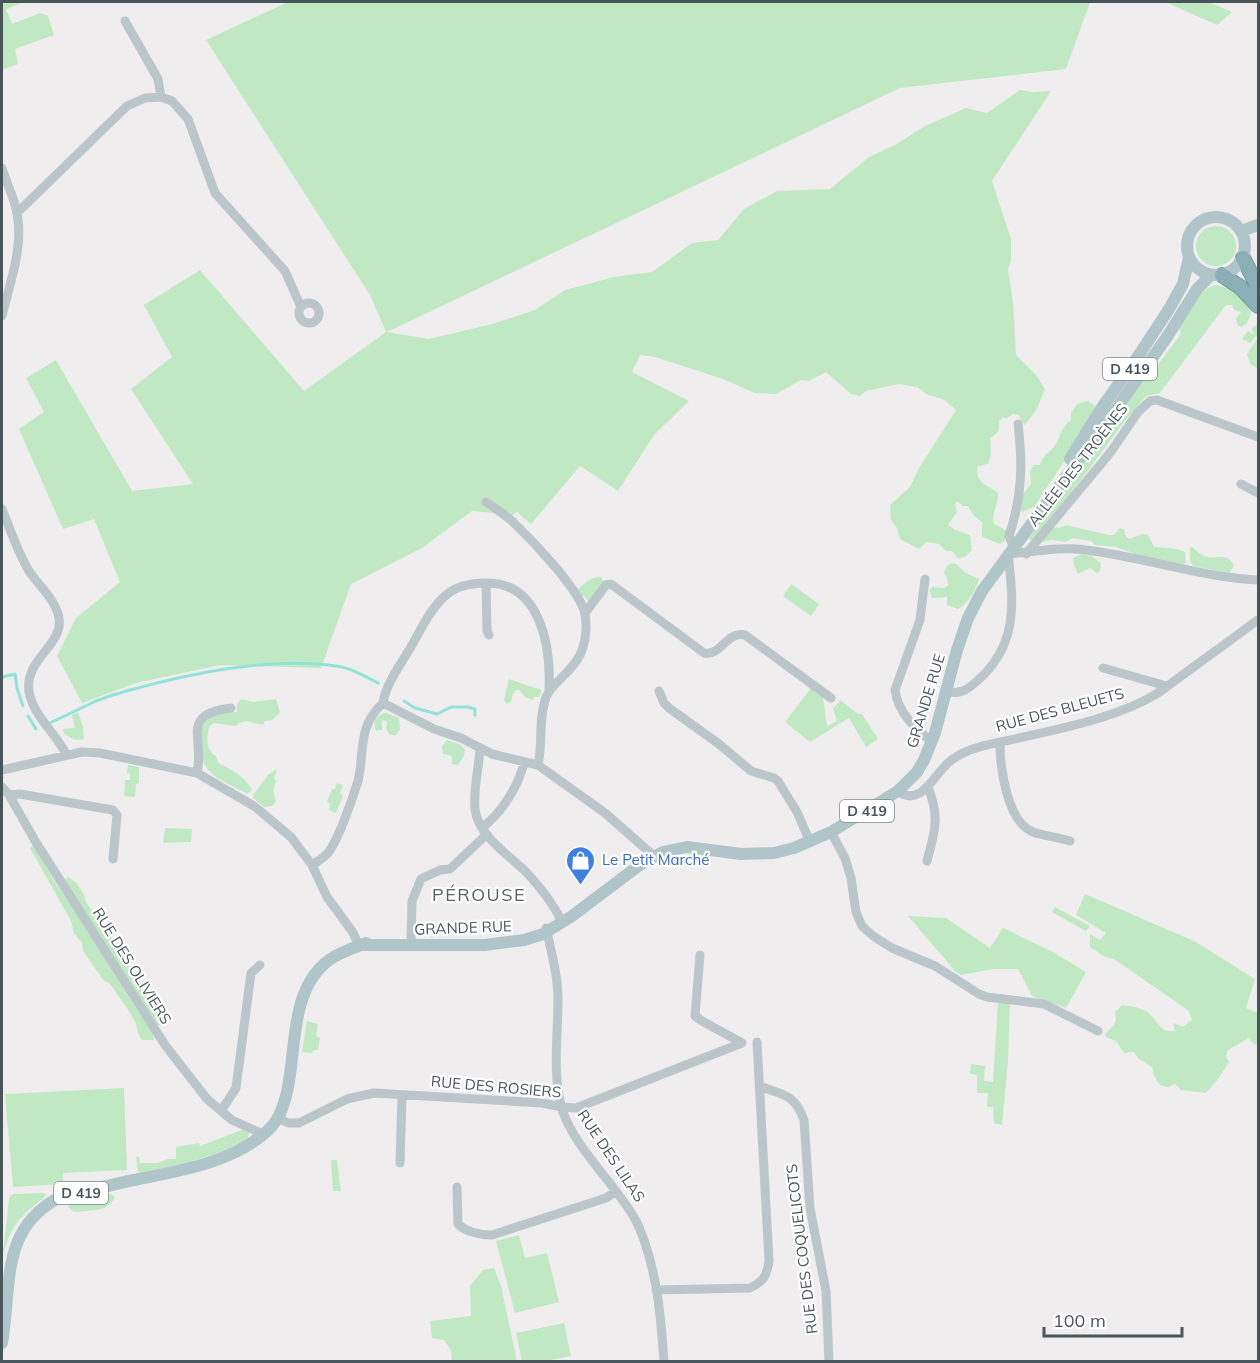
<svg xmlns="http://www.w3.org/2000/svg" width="1260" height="1363" viewBox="0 0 1260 1363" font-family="Mulish,sans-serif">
  <rect width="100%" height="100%" fill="#f0edee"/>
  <path fill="#c0e9c3" d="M2,2H24L6,9L12,24L40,13L48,16L54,35L15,49L18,64L2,70Z
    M288,2H1090L1066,69L900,88L387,332L429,339L492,324L535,310L565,290L614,277L652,272L692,243L718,240L744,209L777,191L830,189L869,157L895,145L925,126L966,108L987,113L1020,90L1032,92L1051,91L992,181L1011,239V259L1008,270L1013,302L1016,355L1037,376L1045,389L1037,409L1025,425L1020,420L1019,415L1013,414L1006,419L1003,417L999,421C1000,430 998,434 990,438L991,455L988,464L978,466C974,483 988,485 998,493C999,504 991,514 994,524L1006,530C1007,537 1006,541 1000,544L982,537V522L974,516L968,506H963L957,501L955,504L957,512L948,525L955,530L970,535L972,550L966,556L958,559L952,551H946L939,544L926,542L919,549L900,539L897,528L891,520L890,505L910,487L919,468L956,410L943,399L928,395L917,387L899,384L866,391L860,396L851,394L826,372L809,381L801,380L776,394L755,393L723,379L655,357L640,355L632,372L689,401L654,435L618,491L580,466L531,524L517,512L512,515L472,511L422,548L351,584L321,668L220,665L136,683L82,703L57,656L76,618L120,582L94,519L63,529L19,429L44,412L26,378L56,360L132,491L193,484L131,389L172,357L144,305L200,270L304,391L386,332L370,295L206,40Z
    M1165,2H1209L1232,12L1217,25Z
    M1196 246a20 20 0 1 1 40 0a20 20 0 1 1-40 0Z
    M1215,285C1230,287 1248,298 1251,314L1247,323L1242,327L1238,326L1236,318L1241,312L1234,310L1232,305H1226L1160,393L1146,396L1125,421L1045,528L1033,541L1028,539L1151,367H1156L1181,334L1179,328C1188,314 1197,290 1215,285Z
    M1258,324V369L1250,364L1247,354L1257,339L1256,336L1250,343L1242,339L1248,331L1255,335L1251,329Z
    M1088,401L1096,407L1093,418L1034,507L1022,512L1020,510L1022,495L1031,484L1030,471L1034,465H1040C1043,455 1046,455 1052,449C1061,440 1058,430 1071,420V413L1077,404Z
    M1066,525L1109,535H1114L1120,528L1124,529L1125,535L1129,539L1143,534L1148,535L1154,547C1165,548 1176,547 1185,552L1186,562L1183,565L1141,556L1116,547L1095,545L1091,541L1073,538L1065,542L1052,540L1041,542L1053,527L1059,528Z
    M1192,547C1195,549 1200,554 1204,556C1216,560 1227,551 1234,566L1229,573L1193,566L1190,560V548Z
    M1082,554L1091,556L1101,563L1100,571L1097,573L1090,568L1078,574L1074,565L1073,558Z
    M951,563L956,564L966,573L979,579C977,589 967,605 958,609L947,605V597L932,598L929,590L932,587L944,588L948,585L947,578L944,573L947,566Z
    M601,577L604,582L592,599L588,601L584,596H579L578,589C586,583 590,577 601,577Z
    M791,584L819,604L811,616L783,596Z
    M509,679L541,690V694L538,697H534L533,700L525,697L519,690H516L512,696L511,702L507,704L504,700Z
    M811,688L823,698L827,726L837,721L833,709L840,700L858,714H862L878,739L866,747L849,718L810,742L785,722Z
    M241,699L253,702L276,699L280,713L272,720L265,721L263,725L246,721L239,723L236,726L214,723L209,727C207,737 205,750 216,756L218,763C232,770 244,775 252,790L247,794C232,784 205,778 202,756C200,747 201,737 201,727C212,713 218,712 237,712V705Z
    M78,712L83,727L84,739L75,740L64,734L63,729L75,728L72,715Z
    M383,713H387L399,718L400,729L396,735H391C385,730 386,728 387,722L384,720L382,721V730L376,731C373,722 374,718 383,713Z
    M447,740L461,745L465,750L464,756L458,765L452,764V756L443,754L442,746Z
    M128,765L139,767V783L136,784L135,797L124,796L125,780H130V774L127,773Z
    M277,769L274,778L276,781L273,791L276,802L272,806L264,807L253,798L254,794L268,775Z
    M337,783L343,785L340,794L343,796L336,813L329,810L330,804L327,802L332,789H335Z
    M165,828L192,829L191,842L163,843Z
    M33,845C43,860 51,877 61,891C71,905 81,916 87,932L92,935L114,974L123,985L124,990L153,1034L154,1040H142C137,1034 138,1029 135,1022C129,1009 118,996 110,984L104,981L83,951L82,943L74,933L71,921L30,848Z
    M68,877C77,881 84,892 86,902L123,954L154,1007L160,1014L164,1020L162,1026L157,1025C151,1013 142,1005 135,993C127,982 129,975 117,966L64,880Z
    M1085,894L1194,941L1255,979L1246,1008L1258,1013V1045L1253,1044L1249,1038L1228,1050L1226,1056L1229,1062L1218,1079L1206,1093L1181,1090L1175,1084L1168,1087L1160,1085L1154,1076L1152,1067L1138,1058L1134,1052L1124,1053L1116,1041L1106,1037L1105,1034L1113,1026L1116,1020L1115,1012L1122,1005C1129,1006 1140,1007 1147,1012C1157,1019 1160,1034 1175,1031L1173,1023L1183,1027L1192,1020L1189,1011L1114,959L1105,957L1090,947V934L1100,940L1106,933L1076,915Z
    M1055,907L1090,926L1086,931L1052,912Z
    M908,916L946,918L990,948L1003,928L1053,952L1086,972L1066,1008L1032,996L1018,969H993L961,975L956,972Z
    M998,1003H1010L1008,1061L1002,1125L994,1123L993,1107H987L988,1093H977V1075L970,1074L971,1064L985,1066L984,1081L993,1082Z
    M307,1021L318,1024L316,1036L320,1038L318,1050H314L312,1053L302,1052Z
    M124,1088L127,1170L63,1173V1184L13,1187L5,1094Z
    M244,1129L249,1132L248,1139C214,1158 178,1165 141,1173L138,1171L136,1157H139L140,1163H158L168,1159H176V1147L199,1143L200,1146Z
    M331,1160H337L341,1191H333Z
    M42,1193L46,1194L45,1197C20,1216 12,1224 3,1254L9,1198L13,1194Z
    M111,1194L115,1197C108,1213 90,1210 74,1212L68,1207L71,1201Z
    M519,1235L525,1258L547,1253L559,1302L515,1313L496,1241Z
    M494,1268L501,1286L517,1361H452L451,1350L444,1340L432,1338L430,1321L471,1316L470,1286L483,1270Z
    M564,1323L571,1356L546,1361H522L516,1333Z"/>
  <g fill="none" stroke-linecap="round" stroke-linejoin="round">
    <path stroke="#92e2d9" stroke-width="3" d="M2,677L15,674L17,688L23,706
      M404,701L415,708L437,714L451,707H468L475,709V715
      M28,716L36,729
      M50,723L96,701L113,695C181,675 265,656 336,666C351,668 365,676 378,683"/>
    <defs>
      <path id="highway" d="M1243,258L1258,287
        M1222,275L1240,287L1258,306"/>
    </defs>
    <use href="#highway" stroke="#759aa3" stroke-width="16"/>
    <path stroke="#bac6c9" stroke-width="9" d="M125,21L158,79L161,97
      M2,168C6,182 13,195 16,209C25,244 10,282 2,316
      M16,209H21L127,106L145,98L161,97L172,101L188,119L215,193L285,271L301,307
      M299 313a10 10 0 1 1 20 0a10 10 0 1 1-20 0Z
      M1241,484L1258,493
      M486,502C495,508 504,514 512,521C532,540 575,585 584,610C588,624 586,642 580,655C572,672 551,684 546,697C538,720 543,743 538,765
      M2,509C10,529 18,553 29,571C39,586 56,600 59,618C64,646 20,661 30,696C36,718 56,734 66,754
      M1013,546L1009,536C1022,497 1023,465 1018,424
      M1026,554L1110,453L1138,412L1150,401L1157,400L1258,437
      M925,579L920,620L895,690C898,713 915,728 932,742
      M486,583L487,631L489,635
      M585,613L606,585L611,584L704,653C722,656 726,631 745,635L831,698
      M1103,668L1163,685L1165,688
      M659,691L664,703L669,708L719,744L751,771L774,778L778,781L797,812L810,842
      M947,691C959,695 967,690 976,682C1018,646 1014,605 1008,554C1033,552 1060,546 1086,550C1144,557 1200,577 1258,580
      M383,703L434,729L461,738L492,754L538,765L605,813L654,856
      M383,703C386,684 399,667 409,650C420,632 429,610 445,596C456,586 468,584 483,583C541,580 551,647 549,690
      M1000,743C1000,767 1007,822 1033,832C1044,836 1058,837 1070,841
      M480,749C479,768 473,789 475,809C478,836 509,855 527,873C541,888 553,903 562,922
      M2,770L82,752L100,753L197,773L254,806L291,837L312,865L327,897L352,931L359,945
      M197,773C205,739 179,714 231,708
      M2,787L9,795L37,844L165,1045L207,1099L232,1120L263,1134
      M898,791C918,807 932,780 944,767C951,759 960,754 970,750C986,744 1003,742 1019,738C1064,728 1119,717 1158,693L1258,620
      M9,795L20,794L113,810L117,815L113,859
      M483,827C502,812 518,787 524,763
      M831,832L845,858L851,878L856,912L862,926L873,936L892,948L935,966L979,994L987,997L1044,1004L1098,1031
      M927,861C935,831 940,817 928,787
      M312,865C317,862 323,858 327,854C338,842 353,797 358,781C365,750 357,727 383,703
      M546,928C551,951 558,975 558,1000C558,1036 552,1073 562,1109C573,1146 616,1185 635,1219C639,1225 641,1233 644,1240C658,1280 661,1320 664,1362
      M411,939L412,901L421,879L440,870L450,869L487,834
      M700,955L695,1016L702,1021L742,1043
      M760,1086C784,1096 794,1093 804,1120L810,1208L826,1291L829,1362
      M221,1111L236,1088L251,973L260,965
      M278,1118L288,1123H299L347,1099L374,1093L542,1103L562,1107L576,1108L742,1043
      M400,1163L402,1095
      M457,1187L458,1224C466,1232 481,1235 492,1235L606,1198L616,1191
      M656,1290L750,1288C763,1282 767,1276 769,1261L757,1042"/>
    <path stroke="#b0c5ca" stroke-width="12" d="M1187 246a29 29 0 1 1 58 0a29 29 0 1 1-58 0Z
      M1241,231L1258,225
      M1070,459L1103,406L1141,352L1169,309L1183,284L1189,257
      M359,945H485L524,940L543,934L572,916L641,864L663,852L687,847L741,854L774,853L794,848L831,832L898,791L917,772L924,760L935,733L957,650L968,618L982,591L1113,413L1167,337L1197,289L1211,275
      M2,1343C12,1284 0,1230 58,1198C84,1192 109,1185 134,1180C178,1171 232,1163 266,1132C279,1121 283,1108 287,1092C297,1049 289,990 329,960C340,952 353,948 366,943"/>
    <use href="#highway" stroke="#8aafb7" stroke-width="14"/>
  </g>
  <defs>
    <symbol id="shop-pin" viewBox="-11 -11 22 30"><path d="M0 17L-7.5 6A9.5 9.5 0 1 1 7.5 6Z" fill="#3f7fe0" stroke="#fff"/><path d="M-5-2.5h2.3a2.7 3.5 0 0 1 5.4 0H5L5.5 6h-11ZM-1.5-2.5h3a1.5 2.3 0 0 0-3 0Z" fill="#fff"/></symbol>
  </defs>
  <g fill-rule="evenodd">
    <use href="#shop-pin" x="564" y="844" width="33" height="45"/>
  </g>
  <g text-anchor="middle" stroke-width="4.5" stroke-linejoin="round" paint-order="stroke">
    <g fill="#fff" stroke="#7f898b" stroke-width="1.5">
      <rect x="1103" y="358" width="54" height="22" rx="4.5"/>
      <rect x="840" y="800" width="54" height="22" rx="4.5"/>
      <rect x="54" y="1182" width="54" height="22" rx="4.5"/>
    </g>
    <g font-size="14" font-weight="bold" fill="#485659">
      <text x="1130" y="374">D 419</text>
      <text x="867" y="816">D 419</text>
      <text x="81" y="1198">D 419</text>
    </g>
    <g font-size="15" fill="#485659" stroke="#fff">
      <text transform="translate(1078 465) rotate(-52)" y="5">ALLÉE DES TROÈNES</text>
      <text transform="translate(926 701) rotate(-73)" y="5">GRANDE RUE</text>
      <text transform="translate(1060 710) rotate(-15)" y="5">RUE DES BLEUETS</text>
      <text transform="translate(463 928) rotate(-2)" y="5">GRANDE RUE</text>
      <text transform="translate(132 966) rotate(58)" y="5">RUE DES OLIVIERS</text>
      <text transform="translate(496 1087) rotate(5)" y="5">RUE DES ROSIERS</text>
      <text transform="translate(611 1156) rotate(56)" y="5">RUE DES LILAS</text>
      <text transform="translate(802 1249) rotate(-97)" y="5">RUE DES COQUELICOTS</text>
    </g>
    <g font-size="15" fill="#366cbe" stroke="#fff" text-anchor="start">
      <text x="602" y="865">Le Petit Marché</text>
    </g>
    <g font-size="18" letter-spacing="1.5" fill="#5b6062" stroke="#fff">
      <text x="479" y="901">PÉROUSE</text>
    </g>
  </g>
  <rect width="1260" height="1363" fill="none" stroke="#485659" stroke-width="6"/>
  <path d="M1044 1327v9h138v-9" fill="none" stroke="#485659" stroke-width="3"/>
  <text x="1053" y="1327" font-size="18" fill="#485659" stroke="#ffffff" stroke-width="4.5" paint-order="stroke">100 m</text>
</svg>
